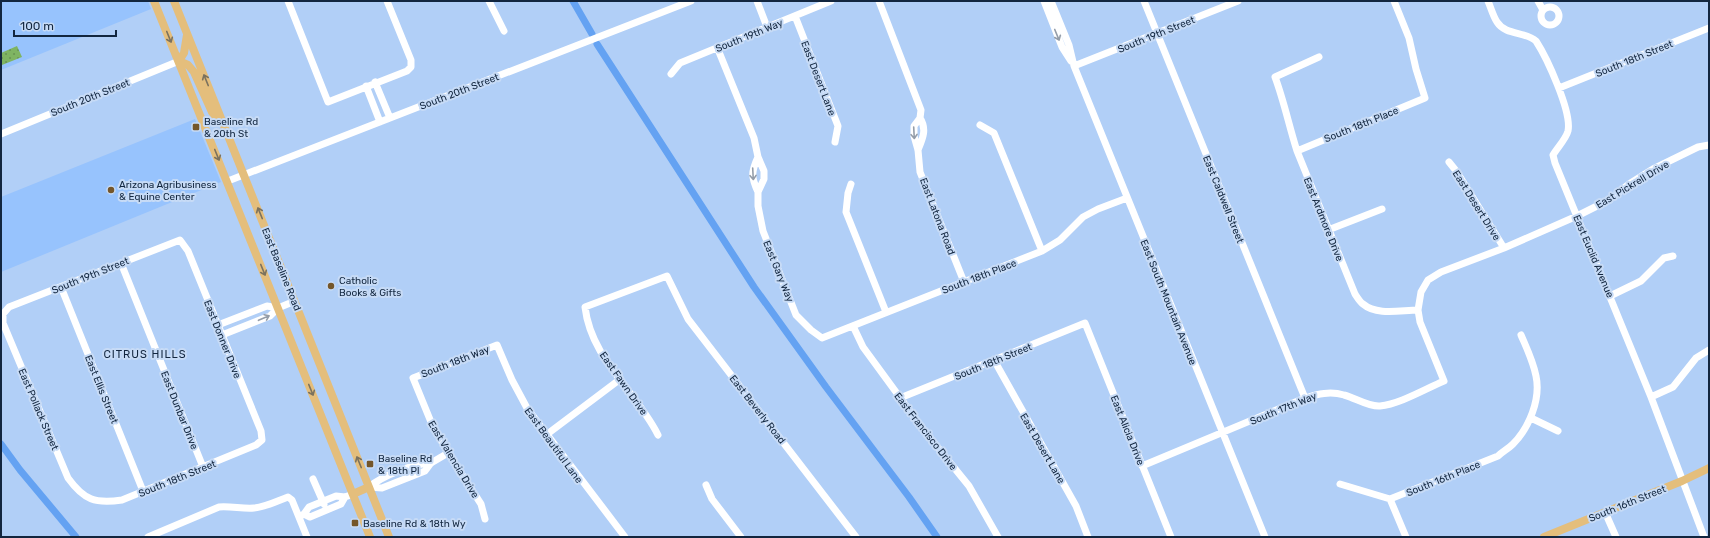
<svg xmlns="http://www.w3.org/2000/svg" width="1710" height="538" viewBox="0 0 1710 538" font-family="Rubik,sans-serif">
  <defs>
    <pattern id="green-dots" width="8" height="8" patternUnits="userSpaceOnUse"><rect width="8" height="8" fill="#7fb462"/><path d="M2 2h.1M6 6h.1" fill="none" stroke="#679252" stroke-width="1.8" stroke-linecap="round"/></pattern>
  </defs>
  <rect width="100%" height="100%" fill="#b1cff7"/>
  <path fill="#97c3fd" d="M1,1H148L151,9L1,70Z
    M195,119L221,182L1,272V197Z"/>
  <path fill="url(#green-dots)" d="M17,46L22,57L2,65L1,53Z"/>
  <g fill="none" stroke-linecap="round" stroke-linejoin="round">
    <path stroke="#64a2f2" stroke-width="7" d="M573,1L592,34
      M597,44L754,287L826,387L909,497L937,537
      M1,444L20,470L76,537"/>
    <path stroke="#fff" stroke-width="7" d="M288,1L328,102L407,71L411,67V60L387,1
      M489,1L504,31
      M757,1L767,27
      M879,1L921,110L920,118L914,126V136L918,150L920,172L964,282
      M1044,1L1062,47L1071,61
      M1051,1L1069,45L1074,66L1265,537
      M1144,1L1305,398
      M1488,1C1491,8 1493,16 1497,22C1506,36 1525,31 1536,41C1547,58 1572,112 1568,131C1566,139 1557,148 1553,155L1555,163L1651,397L1704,537
      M1538,1L1543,10
      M1541 16a9 9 0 1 1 18 0a9 9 0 1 1-18 0Z
      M795,16L838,126L835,142
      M717,47L754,138L758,157L764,171V179L758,192V206L763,231L796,315L811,330L822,338L1042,251L1060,240L1083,217L1098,209L1127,198
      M1319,57L1275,77C1284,101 1289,126 1297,151L1355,294C1357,297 1360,302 1363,304C1377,316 1401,310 1418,310
      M1074,66L1238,1
      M671,74L680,63L831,1
      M375,82L390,118
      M366,86L380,122
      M1559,88L1709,28
      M980,125L994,133L1042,251
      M1,134L179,61
      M918,150C923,138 927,129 920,118
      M1297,151L1425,98L1416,69L1409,38L1394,1
      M758,157C751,172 751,177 758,192
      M1449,162L1457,172L1504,248
      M228,181L691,1
      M851,184L848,193L846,212L886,312
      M1328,230L1382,209
      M180,240L188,251L261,431L262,440L256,445L122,500C95,504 84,500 68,478L3,323V314L9,307Z
      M121,263L203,467
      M61,287L143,491
      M1610,296L1641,281L1664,258L1673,256
      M218,325L267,306L278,308
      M853,326L863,347L926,433L969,486L998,537
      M222,335L270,316L278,308L295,301
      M994,360L1076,506L1088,537
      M1651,397L1673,387L1696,358L1709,350
      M900,398L1085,323L1171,537
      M1531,418L1558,431
      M546,435L619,380
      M658,435C636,391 591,359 585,307L667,276L688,319L856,537
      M1142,466L1305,398C1318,394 1330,391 1344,395C1356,398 1368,407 1380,406C1400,404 1425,389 1444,381L1420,322L1418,310L1421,292L1428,280L1441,272L1504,248L1577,216L1609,200L1629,184L1653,169L1698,147L1709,145
      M313,479L324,504
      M1340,484L1390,499L1498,456C1502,452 1508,449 1513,444C1529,428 1541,399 1536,376C1533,361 1527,349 1521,335
      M706,485L712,499L741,537
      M369,487L382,488L425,471L431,463L448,453
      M369,487C384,475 412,464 431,463
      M1390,499L1406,537
      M1605,512L1616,537
      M304,514L310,517L341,504L345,497
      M299,517L304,514L309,507L336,496L345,497L353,494
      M485,519L481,504L448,453L431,422L413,378L497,345L512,380L527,408L625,537
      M148,537L219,507C231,506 243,509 254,508C266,507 277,501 288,497L292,500L307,537"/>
    <path stroke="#e4be7c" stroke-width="8" d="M154,1L370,537
      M174,1L389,537
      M187,35L184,53L179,61L188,65L194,72L212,112L220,122
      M353,494L369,487
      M1544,537L1682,481L1709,468"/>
  </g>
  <defs><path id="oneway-shaft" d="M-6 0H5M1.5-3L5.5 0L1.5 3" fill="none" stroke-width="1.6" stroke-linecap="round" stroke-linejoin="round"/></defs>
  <g stroke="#949da9">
    <use href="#oneway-shaft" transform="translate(1057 35) rotate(68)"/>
    <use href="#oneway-shaft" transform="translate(914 133) rotate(87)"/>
    <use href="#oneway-shaft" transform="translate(753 174) rotate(87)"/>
    <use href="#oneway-shaft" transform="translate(264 318) rotate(-23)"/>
  </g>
  <g stroke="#7b725e">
    <use href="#oneway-shaft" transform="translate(169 37) rotate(68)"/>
    <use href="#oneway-shaft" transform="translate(206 80) rotate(-112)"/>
    <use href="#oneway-shaft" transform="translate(217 155) rotate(68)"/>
    <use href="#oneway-shaft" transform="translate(260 213) rotate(-112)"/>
    <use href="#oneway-shaft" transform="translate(263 270) rotate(68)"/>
    <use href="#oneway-shaft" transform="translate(311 390) rotate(68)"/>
    <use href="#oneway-shaft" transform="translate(359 462) rotate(-112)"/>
  </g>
  <g fill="#74562a" stroke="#c7dbf6" stroke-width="1.5">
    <rect x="192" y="123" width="8" height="8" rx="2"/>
    <circle cx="111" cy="190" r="4"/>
    <circle cx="331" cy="286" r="4"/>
    <rect x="366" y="460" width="8" height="8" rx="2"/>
    <rect x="351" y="519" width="8" height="8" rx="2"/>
  </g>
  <g text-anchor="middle" stroke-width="4" stroke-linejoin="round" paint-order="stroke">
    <g font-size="10" fill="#12263f" stroke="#c7dbf6">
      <text transform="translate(1156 34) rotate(-22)" y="4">South 19th Street</text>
      <text transform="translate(749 35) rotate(-22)" y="4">South 19th Way</text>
      <text transform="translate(1634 58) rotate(-22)" y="4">South 18th Street</text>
      <text transform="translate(819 78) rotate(69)" y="4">East Desert Lane</text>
      <text transform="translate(459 91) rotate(-21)" y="4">South 20th Street</text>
      <text transform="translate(90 97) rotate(-22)" y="4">South 20th Street</text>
      <text transform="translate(1361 124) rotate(-22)" y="4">South 18th Place</text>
      <text transform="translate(1632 184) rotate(-31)" y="4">East Pickrell Drive</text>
      <text transform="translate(1224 199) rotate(68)" y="4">East Caldwell Street</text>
      <text transform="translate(1477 205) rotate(58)" y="4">East Desert Drive</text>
      <text transform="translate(938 216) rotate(69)" y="4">East Latona Road</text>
      <text transform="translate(1324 219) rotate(68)" y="4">East Ardmore Drive</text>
      <text transform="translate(1594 256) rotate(67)" y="4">East Euclid Avenue</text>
      <text transform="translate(282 269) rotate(68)" y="4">East Baseline Road</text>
      <text transform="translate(779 271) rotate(68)" y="4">East Gary Way</text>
      <text transform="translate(90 275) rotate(-22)" y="4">South 19th Street</text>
      <text transform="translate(979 276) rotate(-21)" y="4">South 18th Place</text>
      <text transform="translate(1169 302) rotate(68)" y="4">East South Mountain Avenue</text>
      <text transform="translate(223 339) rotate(68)" y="4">East Donner Drive</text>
      <text transform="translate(455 361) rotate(-21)" y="4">South 18th Way</text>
      <text transform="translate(993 361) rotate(-22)" y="4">South 18th Street</text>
      <text transform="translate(624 383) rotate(55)" y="4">East Fawn Drive</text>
      <text transform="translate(102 389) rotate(68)" y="4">East Ellis Street</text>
      <text transform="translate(1283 408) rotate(-22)" y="4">South 17th Way</text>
      <text transform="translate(39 409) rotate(67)" y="4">East Pollack Street</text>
      <text transform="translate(758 409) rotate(52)" y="4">East Beverly Road</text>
      <text transform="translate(180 410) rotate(68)" y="4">East Dunbar Drive</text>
      <text transform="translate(1128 430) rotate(68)" y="4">East Alicia Drive</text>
      <text transform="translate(926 431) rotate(52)" y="4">East Francisco Drive</text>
      <text transform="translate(554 445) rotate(54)" y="4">East Beautiful Lane</text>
      <text transform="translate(1043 448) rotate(60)" y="4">East Desert Lane</text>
      <text transform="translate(454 459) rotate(59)" y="4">East Valencia Drive</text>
      <text transform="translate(177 478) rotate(-22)" y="4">South 18th Street</text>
      <text transform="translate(1443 478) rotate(-22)" y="4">South 16th Place</text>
      <text transform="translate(1627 503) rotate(-22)" y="4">South 16th Street</text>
    </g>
    <g font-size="10" fill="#12263f" stroke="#c7dbf6" text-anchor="start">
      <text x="204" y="125">Baseline Rd<tspan x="204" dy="12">&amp; 20th St</tspan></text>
      <text x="119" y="188">Arizona Agribusiness<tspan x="119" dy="12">&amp; Equine Center</tspan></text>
      <text x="339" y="284">Catholic<tspan x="339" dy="12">Books &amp; Gifts</tspan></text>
      <text x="378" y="462">Baseline Rd<tspan x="378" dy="12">&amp; 18th Pl</tspan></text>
      <text x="363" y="527">Baseline Rd &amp; 18th Wy</text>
    </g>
    <g font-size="11" letter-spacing="1" fill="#12263f" stroke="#c7dbf6">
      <text x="145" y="358">CITRUS HILLS</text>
    </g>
  </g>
  <rect width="1710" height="538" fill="none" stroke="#12263f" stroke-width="4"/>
  <path d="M14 30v6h102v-6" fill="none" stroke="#12263f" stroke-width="2"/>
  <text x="20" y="30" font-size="12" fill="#12263f" stroke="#c7dbf6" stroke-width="3" paint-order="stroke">100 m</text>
</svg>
